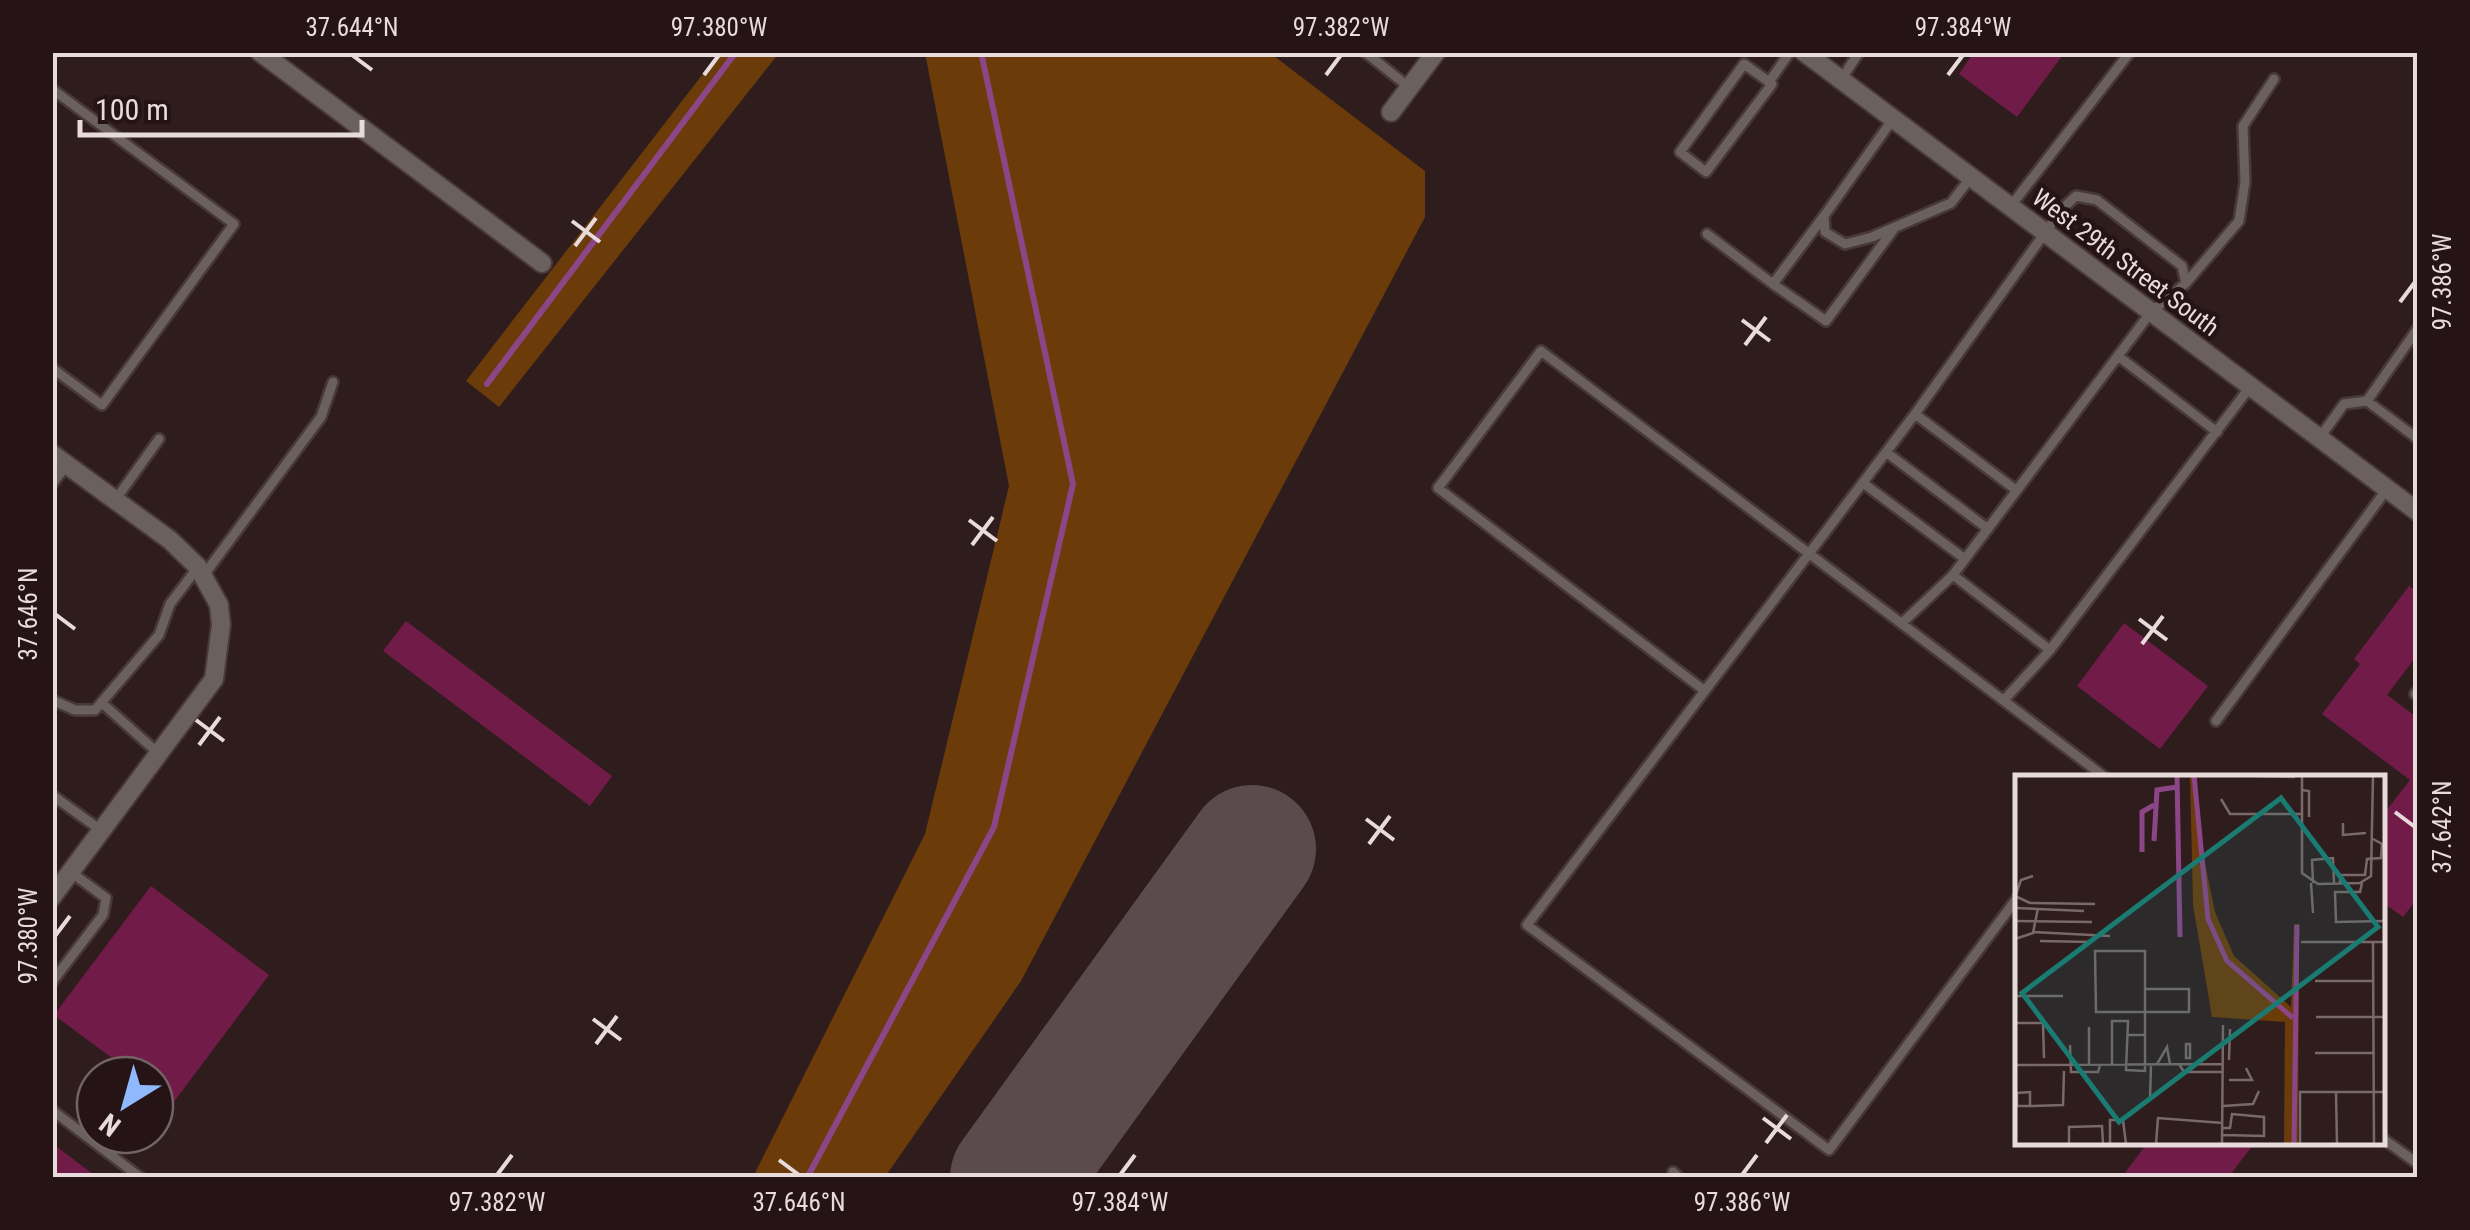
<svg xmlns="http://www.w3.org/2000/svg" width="2470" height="1230" viewBox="0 0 2470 1230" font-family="'Roboto Condensed',sans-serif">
  <rect width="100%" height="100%" fill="#2f1d1e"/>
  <path fill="#6b3c0a" d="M719,53H779L499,407L466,381Z
    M925,53H1270L1425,171V217L1021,981L885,1177H753L925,834L1009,486Z"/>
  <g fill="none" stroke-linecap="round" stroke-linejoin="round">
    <path stroke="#8c4688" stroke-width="6" d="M487,384L736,52
      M807,1178L994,827L1073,484L981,52"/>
    <path stroke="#5c4b4c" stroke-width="128" d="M1014,1178L1252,849"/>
  </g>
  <path fill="#711b49" d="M1974,52H2065L2017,117L1959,74Z
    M2409,586L2418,592V654L2387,695L2418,718V898L2403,917L2382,902V816L2410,780L2322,714L2360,664L2354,659Z
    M406,621L612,776L590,806L383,651Z
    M2124,623L2208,686L2160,749L2077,686Z
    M151,886L269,975L173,1103L155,1090V1075H135L54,1015Z
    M2148,1142H2255L2228,1178H2121Z
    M52,1143L98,1178H52Z"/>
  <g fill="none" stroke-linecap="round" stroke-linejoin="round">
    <defs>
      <path id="service" d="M1365,52L1410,88
        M1744,64L1772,84L1706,172L1680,152Z
        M1841,80L1859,52
        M1769,82L1790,52
        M52,89L234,224L102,405L52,368
        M1893,119L1824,216L1825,232L1845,244L1872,237L1951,203L1971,177
        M2010,207L2130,52
        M1707,234L1773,284L1824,216
        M2186,283L2239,221L2245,182L2243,126L2274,79
        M1773,284L1826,321L1893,230
        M2118,356L2217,432
        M2367,401L2418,328
        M1915,414L1527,925L1829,1150L2018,897
        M2320,437L2344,404L2367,401L2418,439
        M1886,452L1988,529
        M1863,483L1965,559
        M52,484L67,465
        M2016,490L1915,414L2062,209L2076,196L2097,200L2182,266L2186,283L2151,312L1953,575L2050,650L2250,387
        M116,499L159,439
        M204,575L321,417L333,382
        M1902,623L1953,575
        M1705,691L1438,488L1541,351L2106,778
        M2415,694L2418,691
        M52,700L75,710H95L159,635L170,604L198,567
        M2004,700L2050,650
        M102,703L158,753
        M2216,721L2387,489
        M52,795L102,831
        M52,982L103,915L106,898L72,873
        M52,1110L141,1178
        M2382,1138L2418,1164
        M1673,1172L1679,1178"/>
      <path id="minor" d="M260,52L542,263
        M1804,52L2418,512
        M1391,112L1436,52
        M52,454L170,540L198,567L219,605L221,625L214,679L52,897"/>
    </defs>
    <use href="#service" stroke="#493838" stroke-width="14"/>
    <use href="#minor" stroke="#493838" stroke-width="22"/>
    <use href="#service" stroke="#6a605d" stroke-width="9"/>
    <use href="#minor" stroke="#6a605d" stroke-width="18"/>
  </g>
  <path fill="none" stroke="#e7dbdb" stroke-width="4" d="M352,55L372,70M704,75L719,55M1326,75L1341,55M1948,75L1963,55M572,221L600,242M575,246L596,218M2400,302L2415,282M1742,320L1770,341M1745,345L1766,317M969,520L997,541M972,545L993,517M55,614L75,629M2139,619L2167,640M2142,644L2163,616M196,720L224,741M199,745L220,717M2395,812L2415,827M1366,819L1394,840M1369,844L1390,816M55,936L70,916M593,1019L621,1040M596,1044L617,1016M1763,1118L1791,1139M1766,1143L1787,1115M779,1160L799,1175M497,1175L512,1155M1120,1175L1135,1155M1742,1175L1757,1155"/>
  <g text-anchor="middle" stroke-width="9" stroke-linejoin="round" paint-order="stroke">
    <g font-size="25" fill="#e7dbdb" stroke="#251315">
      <text transform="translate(2126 262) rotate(37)" y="9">West 29th Street South</text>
    </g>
  </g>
  <g transform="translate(2015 775)">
    <rect width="370" height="370" fill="#2f1d1e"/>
    <path d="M175,1H182L184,59L200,137L219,181L276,232L279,149H284L283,369H269L270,247L197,242L178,130Z" fill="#6b3c0a"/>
    <path fill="none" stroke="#8c4688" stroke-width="5" d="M162,1L165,162M179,1L193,144L212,186L278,243M139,66L142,15L162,12M127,77V37L139,30M279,369L282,150"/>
    <path fill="none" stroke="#79696a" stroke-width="2.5" d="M239,1L280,2M287,1V98L303,109L345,108L356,101L358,1M287,15L294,16V42M206,24L215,39H287M328,48V60L351,58M296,108L298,138M298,108L297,85L318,83L319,108M325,108V100H350L352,84L366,83L367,69L358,64M347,108L345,117H320L321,147L370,146M0,121L15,128L80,129M0,122L6,105L18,101M0,133L69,136M0,146L77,147M18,157L95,161M0,164L18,158L23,133M25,166L76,167M286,167H370M358,167L359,369M300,206H358M0,221H48M301,242H370M0,248H28L29,283M74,252V289M130,260V176H80L81,237H174V214H130M171,269H175V283H171ZM55,270L56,297H83L85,290M300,278H358M214,285L215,254M97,289V246H113L111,295L130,296V260H113M142,289L152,272L155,289M164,289L169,297H208M0,290L208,289M214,305H237L231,293M321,317L322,369M135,324L136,289M0,331H15V317L2,318V331M15,331L48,330L49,296M208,331L238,329L244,316M208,360L249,361V342L217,339L215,353H208M54,369V352L87,351L88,369M95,369V345H108L111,369M141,369L143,343L208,348M207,369L208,250M285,369V317H370"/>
    <path fill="#1a7b73" fill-opacity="0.15" stroke="#1a7b73" stroke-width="5" d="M266,23L363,152L104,347L7,218Z"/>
    <rect width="370" height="370" fill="none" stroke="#e7dbdb" stroke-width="5"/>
  </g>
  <rect width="2470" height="1230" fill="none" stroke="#251315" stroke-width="110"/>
  <g transform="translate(125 1105) rotate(217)"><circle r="48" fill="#251315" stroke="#736364" stroke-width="2.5"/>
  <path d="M0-8L18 38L0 25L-18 38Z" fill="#90b8fd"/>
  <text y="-15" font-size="28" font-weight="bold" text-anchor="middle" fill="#e7dbdb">N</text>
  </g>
  <path d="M80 120v15h282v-15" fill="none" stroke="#e7dbdb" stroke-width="5"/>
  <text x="95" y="120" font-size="30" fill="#e7dbdb" stroke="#251315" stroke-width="8" paint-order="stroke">100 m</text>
  <rect x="55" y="55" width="2360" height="1120" fill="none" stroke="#e7dbdb" stroke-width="4"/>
  <g font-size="25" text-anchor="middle" fill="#e7dbdb">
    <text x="352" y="36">37.644°N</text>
    <text x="719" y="36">97.380°W</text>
    <text x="1341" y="36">97.382°W</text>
    <text x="1963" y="36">97.384°W</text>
    <text transform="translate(2442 282) rotate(-90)" y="9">97.386°W</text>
    <text transform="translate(28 614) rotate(-90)" y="9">37.646°N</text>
    <text transform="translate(2442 827) rotate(-90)" y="9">37.642°N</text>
    <text transform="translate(28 936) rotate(-90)" y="9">97.380°W</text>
    <text x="497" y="1211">97.382°W</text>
    <text x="799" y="1211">37.646°N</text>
    <text x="1120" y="1211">97.384°W</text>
    <text x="1742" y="1211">97.386°W</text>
  </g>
</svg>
